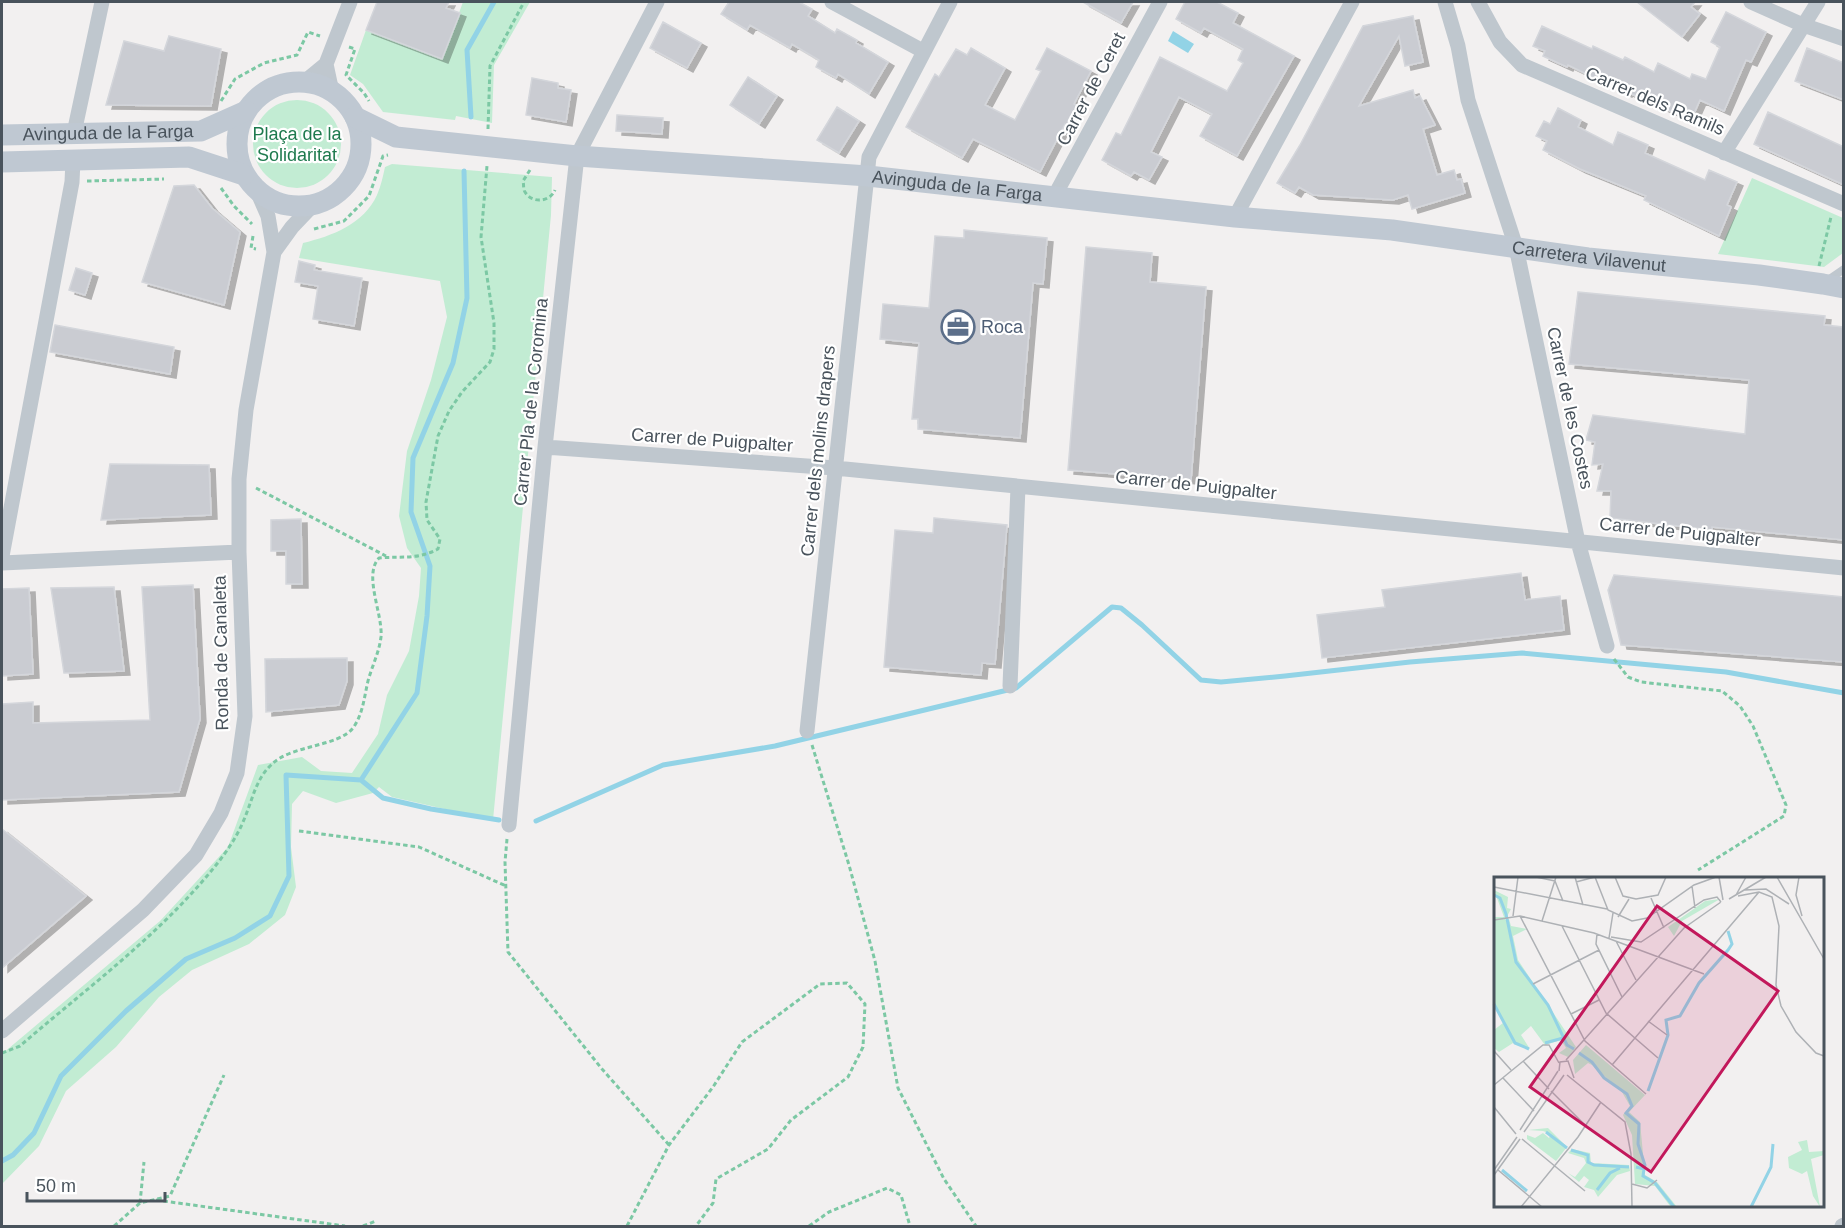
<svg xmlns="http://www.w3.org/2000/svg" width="1845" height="1228" viewBox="0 0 1845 1228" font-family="Arial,sans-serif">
  <defs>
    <filter id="shadow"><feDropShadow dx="6" dy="4" stdDeviation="0" flood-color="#0004"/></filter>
  </defs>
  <rect width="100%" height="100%" fill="#f2f0f0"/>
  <path fill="#c2ecd3" d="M463,2H530L494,65L492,123L456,116L455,120L383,112L363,84L350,75L366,30L442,59Z
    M253 144a44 44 0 1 1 88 0a44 44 0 1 1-88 0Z
    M392,164L552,177L551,215L493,820L392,797L379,787L373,793L336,803L303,791L292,804L291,847L296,887L285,915L249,944L192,970L159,997L116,1047L66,1091L39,1146L2,1184V1054L160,921L228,847L258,765L302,757L321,771L352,773L378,734L387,695L409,651L419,596L421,568L407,548L399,516L407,451L431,380L447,317L440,281L299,258L303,243C332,236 364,224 377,195C381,186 383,176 385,167Z
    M1752,178L1843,218V253L1824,267L1718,254Z"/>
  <path fill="#92d3e6" d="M1173,31L1194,44L1188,53L1168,41Z"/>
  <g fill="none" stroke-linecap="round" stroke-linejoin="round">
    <path stroke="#92d3e6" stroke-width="5" d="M471,117L467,50L494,2
      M361,780L383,798L431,809L499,820
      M536,821L663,765L775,746L1016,688L1112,607L1121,608L1142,625L1201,680L1221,682L1285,676L1410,662L1522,653L1726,672L1844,693
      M2,1161L13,1155L34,1133L61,1076L126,1011L186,959L235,938L270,916L289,876L286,775L361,780L417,693L427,616L430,566L411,512L413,458L453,363L467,298L464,171"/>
  </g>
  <path fill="#caccd2" stroke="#d4d6db" stroke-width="1.5" filter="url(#shadow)" d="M377,2H449L446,8L460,13L442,59L366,30Z
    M729,2H799L812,9L808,16L835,33L837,29L857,40L856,43L888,62L869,94L838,74L836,78L816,67L819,60L792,44L790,48L750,25L747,30L721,14Z
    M1083,2H1133L1121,23Z
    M1185,2H1217L1238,13L1233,23L1294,56L1237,156L1200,136L1212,114L1179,97L1151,152L1162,157L1149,180L1134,172L1131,176L1102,160L1116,133L1121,135L1160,57L1227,91L1243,63L1238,60L1243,49L1204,28L1201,33L1176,19Z
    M1637,2H1695L1691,7L1700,14L1682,37Z
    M1726,12L1766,32L1751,62L1746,60L1724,111L1700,100L1691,120L1627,92L1626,93L1568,65L1567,67L1543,56L1545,51L1533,46L1542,26L1592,49L1593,46L1623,60L1625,57L1654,72L1658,63L1690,79L1692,74L1706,79L1720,47L1711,42Z
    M1413,16L1423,62L1405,66L1399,36L1359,106L1413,90L1415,98L1420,96L1435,125L1423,129L1437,175L1454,170L1457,180L1461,179L1465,193L1412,209L1408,195L1393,200L1313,195L1299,187L1295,193L1277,183L1300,145L1363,26Z
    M663,22L701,43L687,68L650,48Z
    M169,36L221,49L211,106L106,105L124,41L164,51Z
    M971,48L1005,68L985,105L1015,120L1041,71L1036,69L1047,48L1091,71L1074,104L1078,106L1068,126L1065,124L1040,172L973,139L962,158L906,127L935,74L939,77L956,49L967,55Z
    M1807,48L1844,63V100L1795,81Z
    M748,77L777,96L759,124L730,105Z
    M532,78L558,83V88L571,90L566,122L526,115Z
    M837,107L859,121L839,153L817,140Z
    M1558,108L1581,120L1578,127L1613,145L1618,132L1648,145L1645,153L1705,180L1709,170L1737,182L1727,205L1731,207L1719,236L1644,200L1646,196L1580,169L1543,150L1547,141L1536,136L1544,121L1550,124Z
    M1768,112L1844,147V185L1754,144Z
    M617,115L663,118L662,134L616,131Z
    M194,185L212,208L240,232L224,305L142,282L174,186Z
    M964,230L1047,238L1043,284L1033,283L1020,438L918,429V419H912L919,343L880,339L883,304L929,308L935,236L964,238Z
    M1086,247L1152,253L1150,282L1206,287L1191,480L1068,470Z
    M299,261L315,265L314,270L362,278L354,326L313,319L318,286L295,282Z
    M76,268L92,273L85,295L69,290Z
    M1578,292L1825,316L1824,325L1844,327V540L1712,527V530L1610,518L1611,491H1597L1603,464L1592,465L1595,442L1586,440L1593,415L1745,434L1749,380L1569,364Z
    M55,325L174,347L170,374L50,352Z
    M110,464L209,465L211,515L101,520Z
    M934,518L1007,525L995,664L982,663L981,675L884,667L895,530L933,533Z
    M301,519L302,584H286V551H271V520Z
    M1521,573L1525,600L1560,596L1564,630L1322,658L1317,615L1385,607L1382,590Z
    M1614,575L1844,597V662L1621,645L1608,590Z
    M193,585L200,719L179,792L2,800V704L33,702V723L150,720L142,587Z
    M114,587L124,671L64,673L51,588Z
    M29,588L33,674L2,676V589Z
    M347,658V681L339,705L266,712L265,659Z
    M2,829L86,896L2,968Z"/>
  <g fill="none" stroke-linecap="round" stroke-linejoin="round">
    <path stroke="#7cc8a4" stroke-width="3" stroke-dasharray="4.5 3" stroke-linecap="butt" d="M349,47L355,49L346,75L364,93L369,101
      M221,101L235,79L264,63L297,55L308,32L320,36
      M488,129L490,66L524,2
      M530,170L523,181C524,185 523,189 525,192C532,204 550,202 555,190
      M87,181L164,179
      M221,188L234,206L252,224
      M314,229L344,221L369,196L383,156L388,155
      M253,236L251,248L256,249
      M1819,266L1831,217
      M256,488L386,556
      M1614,659L1628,677L1641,682L1722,691L1740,706L1753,726L1786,805L1784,816L1698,870
      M812,745L849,865L875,961L898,1088L944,1179L976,1226
      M299,831L419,847L506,886
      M507,839L505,862L508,952L602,1069L669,1145
      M2,1053L20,1046C88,987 164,932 220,860C229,848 237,836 243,822C252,802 255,780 271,765C290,745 338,747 353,728C363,714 364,698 368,681C372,666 379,653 381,637C383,614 363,575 379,558C401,556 417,560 438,549L440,539L427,520L426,502L438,436L449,411L462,392L490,362L494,349V323L481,237L487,166
      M156,1200L345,1226
      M140,1203L144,1162
      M114,1226L140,1203L170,1196L224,1075
      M363,1226L376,1221
      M627,1226L669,1145L713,1087L742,1042L820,984L847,983L865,1004L863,1047L848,1077L791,1120L768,1149L716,1179L713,1203L696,1226
      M809,1226L829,1212L887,1188L901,1195L910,1226"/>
    <path stroke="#bfc7ce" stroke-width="8" d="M1828,280L1844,269"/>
    <path stroke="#bfc7ce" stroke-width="15" d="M832,2L923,51
      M1445,2L1458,46L1468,100L1516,247L1578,542L1607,646
      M1478,2L1500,42L1522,65L1844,204
      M1751,2L1803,25L1844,39
      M326,64L332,92
      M303,83L326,64L350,2
      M74,133L102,2
      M1724,153L1818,2
      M1055,195L1160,2
      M1235,217L1352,2
      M274,252L292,227L312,206
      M545,447L835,468L1844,568
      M2,556L72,182L73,160
      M2,563L239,552
      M1010,686L1018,487
      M807,731L869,157L950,2
      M509,825L545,447L577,156L657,2
      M2,1031L143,910L196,855L221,813L237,773L245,716L239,552V479L246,410L274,252L268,216L257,191
      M1842,1226L1844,1225"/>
    <g stroke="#bfc8d2" stroke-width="21">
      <circle cx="299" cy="144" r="62"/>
      <path id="s1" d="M355,117L396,137L577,156L868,176L1235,217L1392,230L1588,258L1759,275L1823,284L1844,288"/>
      <path id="s2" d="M2,135L201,131L246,111"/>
      <path d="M2,162L189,157L244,175"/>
    </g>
  </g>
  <defs>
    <symbol id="office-ring" viewBox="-11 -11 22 22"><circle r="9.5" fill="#fff" stroke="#5c6f8a" stroke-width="1.5"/><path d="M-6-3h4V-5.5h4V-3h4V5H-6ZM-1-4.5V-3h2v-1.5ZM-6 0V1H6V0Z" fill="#5c6f8a"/></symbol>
  </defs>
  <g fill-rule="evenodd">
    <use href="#office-ring" x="939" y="308" width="38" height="38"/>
  </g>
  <g text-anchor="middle" stroke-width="4.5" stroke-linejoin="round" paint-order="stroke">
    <g font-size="18" fill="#49535c" stroke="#fff">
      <text transform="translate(1091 89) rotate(-62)" y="6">Carrer de Ceret</text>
      <text transform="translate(1655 101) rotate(23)" y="6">Carrer dels Ramils</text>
      <text dy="6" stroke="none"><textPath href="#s2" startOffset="106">Avinguda de la Farga</textPath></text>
      <text dy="6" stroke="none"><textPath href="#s1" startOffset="609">Avinguda de la Farga</textPath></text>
      <text dy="6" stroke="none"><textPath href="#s1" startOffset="1245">Carretera Vilavenut</textPath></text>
      <text transform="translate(531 402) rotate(-84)" y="6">Carrer Pla de la Coromina</text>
      <text transform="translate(1570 408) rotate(78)" y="6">Carrer de les Costes</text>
      <text transform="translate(712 440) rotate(4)" y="6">Carrer de Puigpalter</text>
      <text transform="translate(818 451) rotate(-84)" y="6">Carrer dels molins drapers</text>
      <text transform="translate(1196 485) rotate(6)" y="6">Carrer de Puigpalter</text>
      <text transform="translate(1680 532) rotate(6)" y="6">Carrer de Puigpalter</text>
      <text transform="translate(221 653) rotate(-91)" y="6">Ronda de Canaleta</text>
    </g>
    <g font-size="18" fill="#1e7a4e" stroke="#fff">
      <text x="297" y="140">Plaça de la<tspan x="297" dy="21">Solidaritat</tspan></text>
    </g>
    <g font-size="18" fill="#4e5e75" stroke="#fff" text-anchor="start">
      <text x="981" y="333">Roca</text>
    </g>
  </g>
  <g transform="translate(1494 877)">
    <rect width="330" height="330" fill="#f2f0f0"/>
    <path d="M0,13L14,20L13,31L17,32L11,43L15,42L17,49L33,52L19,59L24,83L82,170L74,180L65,176L72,171L67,163L51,168L37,149L27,158L36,172L19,166L5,175L0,171V153L9,146L0,128V40H10ZM226,22L188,44L180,59L174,50L211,24ZM92,168L151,218L135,235L146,245L151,298L163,305L183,330L176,329L161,309L141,307L138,258L129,238L136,229L128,215L98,188L94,186L81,197L79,183ZM54,251L73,270L62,284L33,262V258L41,261L49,256L55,261L57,257L49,254L34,253ZM313,263L315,275L330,274V278L317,282L326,330L319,319L313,294L308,297L295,291L294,280L308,273L304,265ZM78,272L96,276L97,286L135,288L136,294L123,298L104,320L100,313L90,310L95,303L90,299L85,305L74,296L81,300L92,286L90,281L74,276Z" fill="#c2ecd3"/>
    <path fill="none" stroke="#92d3e6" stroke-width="3" d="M0,18L6,21L12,37L22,85L54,128L73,168L80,172M0,127L21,166L35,172M51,166L69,161M85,176L98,185L110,201L133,217L138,229L132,236L145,247L144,267L151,288L150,292L142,290M154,214L174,158L172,143L186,139L205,106L234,73L238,67L234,54M52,255L73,271M77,273L94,278V285L100,288L135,290M150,292L149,299L161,306L180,330M8,293L33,314M103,313L116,296L126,291M257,330L277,290L279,267"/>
    <path fill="none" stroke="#aeb1b5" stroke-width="1.5" d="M42,0L61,4M81,0L89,28M101,0L114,33L138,44L153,41L200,8L222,0M121,0L129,19L142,22L164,18L172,0M225,0L229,23M283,0L330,82M305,0L302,18L308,39M61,4L69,24M82,5L101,0M198,9L201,31M0,10L113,32M251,13L272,12L295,27M242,18L252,0M244,19L265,15L278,20L285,49L282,108L287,129L302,155L322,176L330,179M157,21L170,51M235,22L272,0M19,39L24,0M26,39L91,164L152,217M124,40L135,22M0,43L26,39L100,56L210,97M48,44L62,0M68,49L112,136L164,181M103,57L102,67L128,120M117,60L147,65L210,23L223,20L227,25M115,61L119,36M122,64L142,103M39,107L105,73M77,137L105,123M154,144L173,158M0,174L17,193M72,183L190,51L227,25M29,184L55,212M118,188L265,15M65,194L66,185L74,184L80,201M73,198L131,245L137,277L138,330M9,201L40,234M0,208L49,168H55L65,186M57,214L92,249M0,230L22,257M26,253L64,194M30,255L70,198M28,262L91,314M0,293L23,260M4,293L48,330M0,298L26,262M138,307L153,311L163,303M27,330L84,260L107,225"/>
    <path fill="#c2185b" fill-opacity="0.15" stroke="#c2185b" stroke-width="3" d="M163,29L284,114L157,295L36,210Z"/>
    <rect width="330" height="330" fill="none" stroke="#49535c" stroke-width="3"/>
  </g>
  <rect width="1845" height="1228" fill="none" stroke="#49535c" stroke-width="6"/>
  <path d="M27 1192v9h138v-9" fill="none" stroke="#49535c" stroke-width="3"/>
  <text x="36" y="1192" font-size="18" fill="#49535c" stroke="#ffffff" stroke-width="4.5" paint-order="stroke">50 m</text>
</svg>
